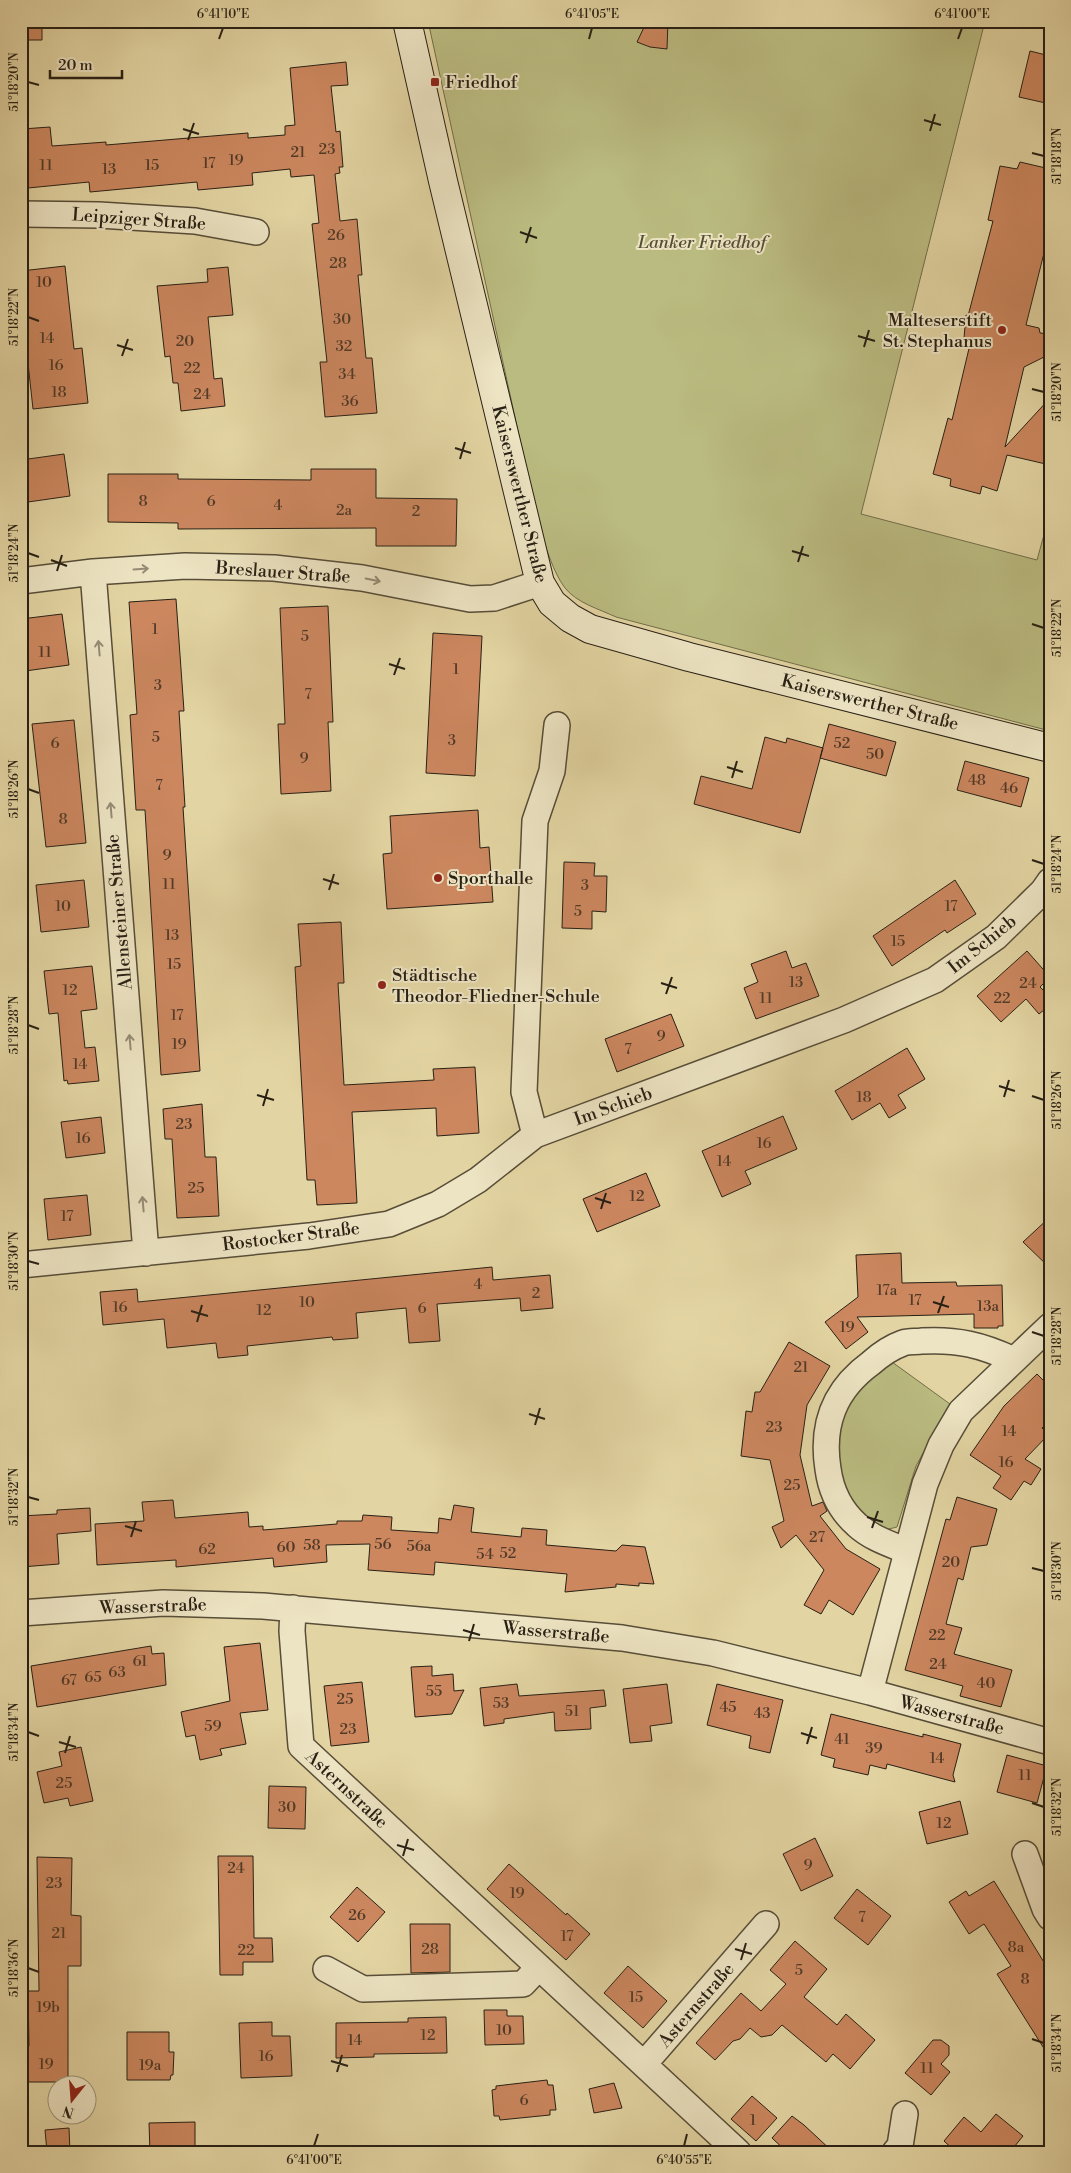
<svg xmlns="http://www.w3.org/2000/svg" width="1071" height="2173" viewBox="0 0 1071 2173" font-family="'Libre Bodoni',serif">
  <rect width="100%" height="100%" fill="#e3d5a3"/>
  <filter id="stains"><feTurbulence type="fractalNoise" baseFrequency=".004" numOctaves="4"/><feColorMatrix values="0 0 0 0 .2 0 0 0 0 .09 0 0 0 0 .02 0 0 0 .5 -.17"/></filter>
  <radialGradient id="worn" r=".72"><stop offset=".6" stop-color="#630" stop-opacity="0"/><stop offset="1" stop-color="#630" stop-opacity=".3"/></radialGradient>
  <path fill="#babb80" stroke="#716e4a" d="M428,21H985L861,514L1037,560L1050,513V731L616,617C599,609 577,603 565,588C553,572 547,549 540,531Z
    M892,1362L950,1404L916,1466L897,1527C893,1528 886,1530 882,1529C863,1524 842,1491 838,1474C835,1458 837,1423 845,1410C858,1384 870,1377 892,1362Z"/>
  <path fill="#cc875f" stroke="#282015" d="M21,21H42V40H21Z
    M647,21H668L667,49L650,47L637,42Z
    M1030,51L1050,56V104L1019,97Z
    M346,62L348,85L331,86L336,132L340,131L343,167H339L340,173L335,174L340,221L357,219L362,275H358L366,358H372L377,413L325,417L320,362H327L312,224L319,223L314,175L291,177L290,169L252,173L253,185L198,190L197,182L90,192L89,182L28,188L22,129L50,127L52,146L106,142V145L248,133V138L285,135V126L295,125L290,68Z
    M1020,162L1050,169V229L1026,325L1039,328L1040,333L1050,334V354L1024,367L1005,447L1050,398V465L1007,455L997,491L982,486L980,494L950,486L951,479L933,474L948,418L952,420L971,340L964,338L966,315L968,316L993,221L988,220L1000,166L1017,169Z
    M65,266L74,349L82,348L88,403L33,409L27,354L21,355V271Z
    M228,267L233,315L208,317L214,379L222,378L225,406L181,411L178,383H173L170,356L165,357L157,286L208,282L207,269Z
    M64,454L70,496L21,503V460Z
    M311,469H376V498L457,499L456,546H376V528L178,529V523L108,522V474H178V479L311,480Z
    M176,599L184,711H179L185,807H183L200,1071L161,1075L145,810H136L130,715L137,714L129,602Z
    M328,606L333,722H328L331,791L281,794L278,724H285L280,608Z
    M62,614L69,665L25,671V668H21V619Z
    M433,633L482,636L475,776L426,773Z
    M74,720L86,843L46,847L32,724Z
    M829,724L896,742L886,776L820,758Z
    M765,737L786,743L787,738L823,748L800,833L694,804L701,776L752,789Z
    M965,761L1029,778L1021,807L957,790Z
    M478,810L480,848L489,847L493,902L387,909L383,854L392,853L390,816Z
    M564,862L595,863L594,876H607L606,912L592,911V929L562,928Z
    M84,880L89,927L41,932L36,885Z
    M955,880L976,914L947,933L945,930L892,966L873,936Z
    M341,922L344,983H338L344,1085L434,1080L433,1069L475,1067L479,1133L437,1136L436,1108L352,1112L357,1203L317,1205L315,1180H307L295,967L301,966L298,924Z
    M786,951L792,968L806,963L819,996L756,1019L744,988L758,982L751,964Z
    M1027,951L1050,977L1040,987L1050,997V1005L1039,1014L1026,999L1001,1022L977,996Z
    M92,966L97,1009L81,1011L85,1048L95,1047L99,1081L68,1084L67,1080L64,1081L58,1013L49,1014L44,971Z
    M671,1014L684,1046L617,1072L605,1039Z
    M907,1048L925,1079L898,1095L906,1108L889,1118L880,1103L852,1120L835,1091Z
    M202,1104L205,1157H216L219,1216L177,1218L172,1139H165L163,1109Z
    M783,1116L797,1149L745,1171L751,1184L722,1197L702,1151Z
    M101,1117L105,1153L66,1158L61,1122Z
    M646,1173L660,1206L597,1232L583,1199Z
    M87,1195L91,1235L48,1240L44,1199Z
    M1050,1217V1268L1023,1242Z
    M901,1253L902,1283L956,1282L957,1286L1002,1285L1003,1326H998V1328H974V1314L857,1317L868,1332L846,1349L825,1322L858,1297L856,1255Z
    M492,1267L493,1280L550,1275L553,1308L521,1311L520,1298L437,1304L440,1341L409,1343L406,1308L356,1313L358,1338L333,1340L332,1337L247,1346L248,1355L218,1358L216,1343L167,1348L164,1319L103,1325L100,1292L137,1289L138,1302Z
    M789,1342L830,1366L807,1405L800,1455L812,1506L823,1502L827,1511L820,1516L846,1549L880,1569L853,1615L829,1600L821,1614L804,1605L824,1570L796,1535L781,1548L772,1527L784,1521L770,1460L741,1456L746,1411L752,1412L755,1392H760Z
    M1037,1374L1050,1387V1420L1042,1428L1049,1434L1025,1459L1041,1469L1031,1485L1024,1481L1011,1500L993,1488L1001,1476L970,1455L1004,1406Z
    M957,1497L997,1509L987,1545L971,1547L963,1580L958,1578L946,1624L962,1628L954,1654L1012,1670L1001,1707L960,1696L963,1686L905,1670L946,1519L950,1520Z
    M173,1500L175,1518L248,1512L249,1527L263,1526V1530L337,1524V1521H362L363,1515L392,1517L391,1530L438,1533L439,1518L451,1520L454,1505L474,1508L471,1532L521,1537L522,1528L547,1530L546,1545L616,1551L622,1545L645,1547L654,1584L639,1583V1586L616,1584V1587L565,1592L567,1574L435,1562L434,1575L368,1570L370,1544L326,1545L327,1562L274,1567L273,1558L176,1567V1560L97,1565L95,1524L144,1521L142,1502Z
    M90,1508L91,1531L57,1534L59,1564L21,1567V1516L57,1514V1510Z
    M260,1643L268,1710L240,1713L246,1744L220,1749L222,1755L200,1760L195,1735L186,1737L181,1712L230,1701L224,1647Z
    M151,1646L152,1654L164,1653L166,1685L37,1707L31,1666Z
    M432,1666V1676L453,1674L454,1691L464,1690L452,1714L415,1717L411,1667Z
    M362,1682L369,1742L331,1746L324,1686Z
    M517,1684L519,1696L604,1690L606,1706L590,1708L591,1729L555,1731L554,1712L504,1719V1723L484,1726L480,1688Z
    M667,1684L672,1723L650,1726L652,1741L630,1743L623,1689Z
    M717,1684L783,1700L770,1753L749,1748L751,1736L707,1725Z
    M831,1714L923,1737V1734L961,1744L953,1775L955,1782L887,1764L886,1769L870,1765L868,1775L833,1767L835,1759L821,1755Z
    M81,1747L93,1801L70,1806L68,1798L44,1803L37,1772L62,1766L59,1752Z
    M1007,1755L1047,1766L1037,1803L997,1792Z
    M269,1786L306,1787L305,1829L268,1828Z
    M960,1801L968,1834L927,1844L919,1812Z
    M815,1838L833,1876L801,1891L783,1854Z
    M218,1856H253L254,1938H272L273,1962H243V1975H220Z
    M37,1857L72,1858L71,1915L81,1916V1966H68V2082H26L25,2046H29L28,1991H39Z
    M509,1864L566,1915L567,1913L590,1934L566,1960L487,1889Z
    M994,1881L1050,1972V2058L997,1974L1011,1966L984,1924L969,1934L949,1902L966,1891L969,1896Z
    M357,1887L385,1912L358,1942L330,1917Z
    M857,1889L891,1916L868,1945L834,1918Z
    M410,1924H450V1972L411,1973Z
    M795,1941L827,1969L804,1997L837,2025L846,2014L875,2040L850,2069L833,2054L826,2062L782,2025L772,2035L761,2037L750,2028L740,2039L733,2041L715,2060L696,2043L741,1993L761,2011L786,1984L770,1970Z
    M628,1966L667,2001L643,2028L604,1993Z
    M484,2010H507V2016H523L524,2044L485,2045Z
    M446,2017L447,2053L374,2054V2057L336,2058V2023L408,2022V2018Z
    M272,2022V2036H290L292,2076L241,2078L239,2023Z
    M127,2032H169V2052H174L173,2075H171L170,2080H127Z
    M933,2040H941L949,2046V2055L941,2064L950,2072L931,2095L905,2073Z
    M547,2080L548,2085H553L556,2110H550V2115L500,2120L499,2116H494L492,2090L496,2089V2086Z
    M614,2083L622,2108L594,2113L589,2089Z
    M752,2096L777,2118L756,2141L731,2119Z
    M996,2114L1023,2136L1010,2152H956L944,2141L964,2117L981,2132Z
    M792,2116L804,2125L833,2152H787L772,2138Z
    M195,2122V2152H150L149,2123Z
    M69,2128L70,2152H47L45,2130Z"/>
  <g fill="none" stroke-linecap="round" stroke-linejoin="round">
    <defs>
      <path id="street" d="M21,214L99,215L195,221L256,232
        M93,572L146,1253
        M21,581L93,572L185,566L274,568L362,578L470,599L494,598L540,583
        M557,725L552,771L535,821L524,1092L535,1135L844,1020L935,980L996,937L1043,891L1050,881
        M21,1265L309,1236L389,1224L438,1204L478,1180L535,1135
        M907,1551C890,1544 871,1538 857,1525C840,1510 831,1491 828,1469C821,1425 834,1390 871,1363C880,1355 892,1347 903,1343C909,1341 916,1342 922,1341C957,1339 982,1345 1014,1360
        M293,1608L292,1631L301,1746L738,2152
        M21,1613L163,1603L263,1606L622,1638L713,1653L870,1692L1050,1742
        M870,1692L925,1484L941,1445L961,1411L1050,1326
        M1025,1854L1045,1909L1050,1917
        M326,1969L363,1989L523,1984L539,1967
        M644,2064L766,1924
        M895,2152L900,2146L905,2114"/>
      <path id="secondary" d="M407,21L443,181L540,583L552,603L570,618L590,629L689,657L1050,748"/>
    </defs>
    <use href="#street" stroke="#574d38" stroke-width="28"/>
    <use href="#secondary" stroke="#282015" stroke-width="30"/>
    <use href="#street" stroke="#ede4c3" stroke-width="25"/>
    <use href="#secondary" stroke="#ede4c3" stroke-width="28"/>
  </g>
  <defs><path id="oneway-shaft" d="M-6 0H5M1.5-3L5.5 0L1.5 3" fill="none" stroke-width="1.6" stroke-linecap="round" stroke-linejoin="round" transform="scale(1.25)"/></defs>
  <g stroke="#948c75">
    <use href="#oneway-shaft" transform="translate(141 569) rotate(-4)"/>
    <use href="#oneway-shaft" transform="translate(373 580) rotate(12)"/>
    <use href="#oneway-shaft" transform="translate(99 648) rotate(-95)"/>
    <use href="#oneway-shaft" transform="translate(111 810) rotate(-95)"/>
    <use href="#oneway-shaft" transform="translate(130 1042) rotate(-95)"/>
    <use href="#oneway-shaft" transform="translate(143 1204) rotate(-95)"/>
  </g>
  <path fill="none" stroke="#282015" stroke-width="2" d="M219,39L223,28M589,39L592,28M958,39L962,28M28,82L39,85M924,120L941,125M183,129L199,134M930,131L935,114M188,140L194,123M1032,153L1044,156M520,232L537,238M526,243L531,227M28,317L39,321M858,336L875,341M117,345L133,350M864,347L869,330M122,356L128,339M1032,389L1044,392M455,448L471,453M460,459L465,442M792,551L809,556M28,553L39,557M51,560L67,566M798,562L803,546M57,571L62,555M1032,624L1044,628M389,664L405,669M394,675L400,658M727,767L743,772M732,778L737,761M28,789L39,793M1032,860L1044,864M323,879L339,884M329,890L334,874M661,983L677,988M666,994L672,977M28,1025L39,1029M999,1086L1015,1091M257,1095L274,1100M1032,1096L1044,1100M1004,1097L1009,1080M263,1106L268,1089M595,1198L611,1203M601,1209L606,1193M28,1261L39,1264M933,1302L949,1307M191,1311L208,1316M938,1313L944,1296M197,1322L202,1305M1032,1332L1044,1336M529,1414L545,1419M535,1425L540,1408M28,1497L39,1500M867,1517L883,1522M125,1526L142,1531M872,1528L878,1511M131,1537L136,1521M1032,1568L1044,1571M463,1630L480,1635M469,1641L474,1624M28,1732L39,1736M801,1733L817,1738M59,1742L76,1747M807,1744L812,1727M65,1753L70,1736M1032,1803L1044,1807M397,1845L414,1850M403,1856L408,1839M735,1949L752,1954M741,1960L746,1943M28,1968L39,1972M1032,2039L1044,2043M331,2061L348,2066M337,2072L342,2055M314,2146L318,2134M684,2146L687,2134"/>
  <g fill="#8f2418" stroke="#ede4c3" stroke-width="2">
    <rect x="430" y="77" width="10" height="10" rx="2.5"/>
    <circle cx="1002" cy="330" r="5"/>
    <circle cx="438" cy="878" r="5"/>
    <circle cx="382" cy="985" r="5"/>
  </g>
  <g text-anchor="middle" stroke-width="4" stroke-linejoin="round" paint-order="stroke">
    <g font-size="15" fill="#513a28">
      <text x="327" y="154">23</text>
      <text x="298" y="157">21</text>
      <text x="236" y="165">19</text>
      <text x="209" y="168">17</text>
      <text x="46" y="170">11</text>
      <text x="152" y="170">15</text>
      <text x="109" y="174">13</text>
      <text x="336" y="240">26</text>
      <text x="338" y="268">28</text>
      <text x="44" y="287">10</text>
      <text x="342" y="324">30</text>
      <text x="47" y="343">14</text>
      <text x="185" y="346">20</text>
      <text x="344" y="351">32</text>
      <text x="56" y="370">16</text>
      <text x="192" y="373">22</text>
      <text x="347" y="379">34</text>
      <text x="59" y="397">18</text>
      <text x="202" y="399">24</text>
      <text x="350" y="406">36</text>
      <text x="143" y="506">8</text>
      <text x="211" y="506">6</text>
      <text x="278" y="510">4</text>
      <text x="344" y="515">2a</text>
      <text x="416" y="516">2</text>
      <text x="155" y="634">1</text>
      <text x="305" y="641">5</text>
      <text x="45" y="657">11</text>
      <text x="456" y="674">1</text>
      <text x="158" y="690">3</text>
      <text x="308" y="699">7</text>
      <text x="156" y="742">5</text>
      <text x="452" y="745">3</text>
      <text x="55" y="748">6</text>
      <text x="842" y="748">52</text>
      <text x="875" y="759">50</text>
      <text x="304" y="763">9</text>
      <text x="977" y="785">48</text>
      <text x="159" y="790">7</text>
      <text x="1009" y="793">46</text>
      <text x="63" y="824">8</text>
      <text x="167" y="860">9</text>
      <text x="169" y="889">11</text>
      <text x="585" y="890">3</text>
      <text x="63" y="911">10</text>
      <text x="951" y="911">17</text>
      <text x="578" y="916">5</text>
      <text x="172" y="940">13</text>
      <text x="898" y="946">15</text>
      <text x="174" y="969">15</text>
      <text x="796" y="987">13</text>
      <text x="1028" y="988">24</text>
      <text x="70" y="995">12</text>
      <text x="766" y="1003">11</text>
      <text x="1002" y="1003">22</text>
      <text x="177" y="1020">17</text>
      <text x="661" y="1041">9</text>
      <text x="179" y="1049">19</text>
      <text x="628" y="1054">7</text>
      <text x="80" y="1069">14</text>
      <text x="864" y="1102">18</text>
      <text x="184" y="1129">23</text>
      <text x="83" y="1143">16</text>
      <text x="764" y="1148">16</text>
      <text x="724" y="1166">14</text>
      <text x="196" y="1193">25</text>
      <text x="637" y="1201">12</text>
      <text x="67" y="1221">17</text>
      <text x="478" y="1289">4</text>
      <text x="887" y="1295">17a</text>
      <text x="536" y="1298">2</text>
      <text x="915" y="1305">17</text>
      <text x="307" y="1307">10</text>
      <text x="988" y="1311">13a</text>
      <text x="120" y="1312">16</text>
      <text x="422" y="1313">6</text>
      <text x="264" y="1315">12</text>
      <text x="847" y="1332">19</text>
      <text x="801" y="1372">21</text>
      <text x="774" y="1432">23</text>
      <text x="1009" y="1436">14</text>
      <text x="1006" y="1467">16</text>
      <text x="792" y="1490">25</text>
      <text x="817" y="1542">27</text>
      <text x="383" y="1549">56</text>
      <text x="312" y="1550">58</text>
      <text x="419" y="1551">56a</text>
      <text x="286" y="1552">60</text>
      <text x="207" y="1554">62</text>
      <text x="508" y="1558">52</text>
      <text x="485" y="1559">54</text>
      <text x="951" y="1567">20</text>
      <text x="937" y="1640">22</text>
      <text x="140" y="1666">61</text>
      <text x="938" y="1669">24</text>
      <text x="117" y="1677">63</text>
      <text x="93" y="1682">65</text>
      <text x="69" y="1685">67</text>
      <text x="986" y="1688">40</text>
      <text x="434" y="1696">55</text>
      <text x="345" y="1704">25</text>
      <text x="501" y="1708">53</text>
      <text x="728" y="1712">45</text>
      <text x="572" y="1716">51</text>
      <text x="762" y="1718">43</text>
      <text x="213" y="1731">59</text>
      <text x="348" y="1734">23</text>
      <text x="842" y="1744">41</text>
      <text x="874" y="1753">39</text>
      <text x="937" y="1763">14</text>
      <text x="1025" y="1780">11</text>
      <text x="64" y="1788">25</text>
      <text x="287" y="1812">30</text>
      <text x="944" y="1828">12</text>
      <text x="808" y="1870">9</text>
      <text x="236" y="1873">24</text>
      <text x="54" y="1888">23</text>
      <text x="517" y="1898">19</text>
      <text x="357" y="1920">26</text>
      <text x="862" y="1922">7</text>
      <text x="59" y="1938">21</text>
      <text x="567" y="1941">17</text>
      <text x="1016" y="1952">8a</text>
      <text x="430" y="1954">28</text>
      <text x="246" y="1955">22</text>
      <text x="799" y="1975">5</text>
      <text x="1025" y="1984">8</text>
      <text x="636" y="2002">15</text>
      <text x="48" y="2012">19b</text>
      <text x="504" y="2035">10</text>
      <text x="428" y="2040">12</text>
      <text x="355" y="2045">14</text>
      <text x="266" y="2061">16</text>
      <text x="46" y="2069">19</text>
      <text x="150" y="2070">19a</text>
      <text x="927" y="2073">11</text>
      <text x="524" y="2105">6</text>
      <text x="753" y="2125">1</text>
    </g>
    <g font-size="18" fill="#282015" stroke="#ede4c3" text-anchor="start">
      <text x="445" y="88">Friedhof</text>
      <text x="992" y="326" text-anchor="end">Malteserstift<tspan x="992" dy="21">St. Stephanus</tspan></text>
      <text x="448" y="884">Sporthalle</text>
      <text x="392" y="981">Städtische<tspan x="392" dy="21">Theodor-Fliedner-Schule</tspan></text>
    </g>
    <g font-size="18" fill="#282015" stroke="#ede4c3">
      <text transform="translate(139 219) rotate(4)" y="6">Leipziger Straße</text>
      <text transform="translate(520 494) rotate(76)" y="6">Kaiserswerther Straße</text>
      <text transform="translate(283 572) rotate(4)" y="6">Breslauer Straße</text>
      <text transform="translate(870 702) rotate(14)" y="6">Kaiserswerther Straße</text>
      <text transform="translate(119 912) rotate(-95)" y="6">Allensteiner Straße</text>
      <text transform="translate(982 944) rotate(-39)" y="6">Im Schieb</text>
      <text transform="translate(613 1106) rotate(-20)" y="6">Im Schieb</text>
      <text transform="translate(291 1236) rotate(-7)" y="6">Rostocker Straße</text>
      <text transform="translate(153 1606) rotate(-2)" y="6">Wasserstraße</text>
      <text transform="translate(556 1632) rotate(5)" y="6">Wasserstraße</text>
      <text transform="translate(952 1715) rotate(15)" y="6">Wasserstraße</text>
      <text transform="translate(347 1789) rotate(43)" y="6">Asternstraße</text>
      <text transform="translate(696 2005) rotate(-49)" y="6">Asternstraße</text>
    </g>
    <g font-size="18" font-style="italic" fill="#544e35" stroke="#ede4c3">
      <text x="702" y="248">Lanker Friedhof</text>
    </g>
  </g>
  <rect width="1071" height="2173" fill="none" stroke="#e3d5a3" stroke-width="55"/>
  <g transform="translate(72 2100) rotate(197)"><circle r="24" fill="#ede4c3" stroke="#9e967d"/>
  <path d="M0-4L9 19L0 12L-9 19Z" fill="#8f2418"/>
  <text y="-8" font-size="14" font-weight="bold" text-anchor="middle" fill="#282015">N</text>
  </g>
  <path d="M50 70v8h72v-8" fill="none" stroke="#282015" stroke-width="2.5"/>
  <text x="58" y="70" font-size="15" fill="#282015" stroke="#ede4c3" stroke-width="4" paint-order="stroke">20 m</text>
  <rect x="28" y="28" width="1016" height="2118" fill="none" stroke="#282015" stroke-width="2"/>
  <g font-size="12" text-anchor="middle" fill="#282015">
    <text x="223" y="18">6°41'10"E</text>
    <text x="592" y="18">6°41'05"E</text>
    <text x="962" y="18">6°41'00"E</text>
    <text transform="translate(14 82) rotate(-90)" y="4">51°18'20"N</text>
    <text transform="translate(1057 156) rotate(-90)" y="4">51°18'18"N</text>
    <text transform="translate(14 317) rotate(-90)" y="4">51°18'22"N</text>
    <text transform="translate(1057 392) rotate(-90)" y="4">51°18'20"N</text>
    <text transform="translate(14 553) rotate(-90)" y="4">51°18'24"N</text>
    <text transform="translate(1057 628) rotate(-90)" y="4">51°18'22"N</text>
    <text transform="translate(14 789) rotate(-90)" y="4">51°18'26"N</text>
    <text transform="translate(1057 864) rotate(-90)" y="4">51°18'24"N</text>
    <text transform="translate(14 1025) rotate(-90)" y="4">51°18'28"N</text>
    <text transform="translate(1057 1100) rotate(-90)" y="4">51°18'26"N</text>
    <text transform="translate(14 1261) rotate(-90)" y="4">51°18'30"N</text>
    <text transform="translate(1057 1336) rotate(-90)" y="4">51°18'28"N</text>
    <text transform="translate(14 1497) rotate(-90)" y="4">51°18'32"N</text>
    <text transform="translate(1057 1571) rotate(-90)" y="4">51°18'30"N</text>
    <text transform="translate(14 1732) rotate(-90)" y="4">51°18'34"N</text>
    <text transform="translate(1057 1807) rotate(-90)" y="4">51°18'32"N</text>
    <text transform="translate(14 1968) rotate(-90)" y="4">51°18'36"N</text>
    <text transform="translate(1057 2043) rotate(-90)" y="4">51°18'34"N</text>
    <text x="314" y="2164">6°41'00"E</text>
    <text x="684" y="2164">6°40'55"E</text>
  </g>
  <rect width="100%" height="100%" filter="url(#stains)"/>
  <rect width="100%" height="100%" fill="url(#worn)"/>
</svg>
